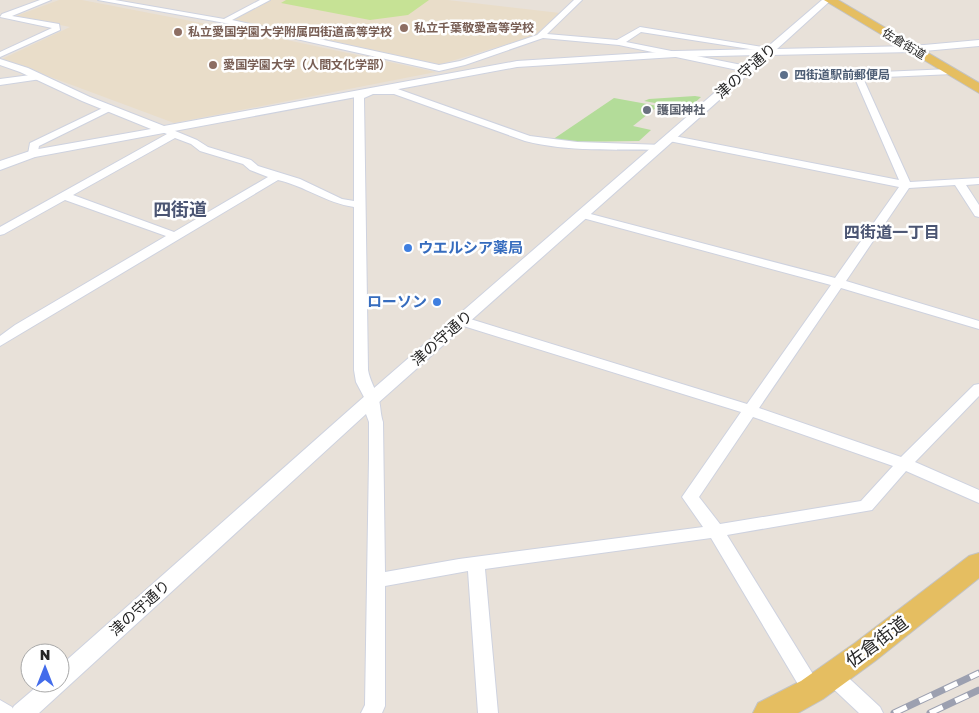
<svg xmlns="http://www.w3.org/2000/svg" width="979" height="713" viewBox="0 0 979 713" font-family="'Golos Text','Noto Sans JP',sans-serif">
  <rect width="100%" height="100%" fill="#e8e1d9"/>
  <path fill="#e9ddc9" d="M59,0H82L259,34L436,72L174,123L2,59L70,27L16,16Z
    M270,0H448L560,13L534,36L435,66L234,21V19Z"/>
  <path fill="#b3dc99" d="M695,96L701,97L688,109L644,101L649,99Z
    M614,98L658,106L633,126L651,130L639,141L566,142L552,140Z"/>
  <path fill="#c6e295" d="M286,0H429L408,15L370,20L281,3Z"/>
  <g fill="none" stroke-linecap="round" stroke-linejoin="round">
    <defs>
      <path id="minor" d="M40,0H51L12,16L59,24L60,30L0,57V52L52,28L0,17L2,14Z
        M98,0H115L224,19L260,0H270L232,20L439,65L460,61L537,35L574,0H582L547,34L617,40L640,27L769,48L773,50L769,52L641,32L626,42L747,66L751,69L747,72L619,45L543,38L465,65L439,71L225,23Z
        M950,69L953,70V74L863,78L910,182L979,178V184L966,185L979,205V217L975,216L955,185L909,188L846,281L979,321V329L841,288L759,408L901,457L974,385L979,384V396L915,462L979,490V503L906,471L872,510L727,535L819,684L822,690L819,696L812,698L805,696L711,538L485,569L498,713H478L468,571L385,586V706L382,713H361L365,705L369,458V422L366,414L365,399L356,382L354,370V207C326,203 305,186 278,180L0,346V336L15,325L166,236L65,200L4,234L0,235V227L167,134L162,132V128H168L197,140L208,147L251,160L258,166L300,179L342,199L354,201V97L372,88H395L530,136L577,142L663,145V149L659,150C614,149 568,152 525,141L394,94H373L364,98L368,370C370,381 375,388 378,397C381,405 380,414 383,422L385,572L459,559L703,527L682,497L741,412L457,324L455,321L457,318H467L747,404L831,285L579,217L577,215L583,212L835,278L899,187L669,141L664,138L669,135L899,180L854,76L858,73ZM175,138L191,144L200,151L243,164L250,170L268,177L174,232L73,195ZM753,417L893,466L861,501L720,524L699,497Z
        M38,74L42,77L41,79L0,85V79Z
        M109,105L112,106V110L39,146L37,156L33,157L28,154L30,143Z
        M832,667L839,669L880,707L883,713H859L825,681L822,675L825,669Z
        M0,700L12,707L15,713H0Z"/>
      <path id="tertiary" d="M822,0H831L777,49L913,46L979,40V46L913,52L770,55L378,403L39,713H10L14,706L41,683H60V666L366,395L758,55L675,57L517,67L35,157L0,170V161L33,150L151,129L82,101L20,72L0,65V59L28,68L90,97L164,126L517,61L675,51L765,49Z"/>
      <path id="primary" d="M824,0H838L979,83V93Z
        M979,553V578L875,661L823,699L798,713H753L758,703L801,681L855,643L969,556Z"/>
    </defs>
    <use href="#minor" stroke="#ced2df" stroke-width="2"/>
    <use href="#tertiary" stroke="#ced2df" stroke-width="2"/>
    <use href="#primary" stroke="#c3c3c3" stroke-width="2"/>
    <use href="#minor" fill="#fff" fill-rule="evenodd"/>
    <use href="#tertiary" fill="#fff" fill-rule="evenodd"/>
    <use href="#primary" fill="#e5be61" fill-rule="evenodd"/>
    <defs>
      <path id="rail" d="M894,713L979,673
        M930,713L979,690"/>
    </defs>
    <use href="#rail" stroke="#9ca0b0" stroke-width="7"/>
    <use href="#rail" stroke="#fff" stroke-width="5" stroke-dasharray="14" stroke-linecap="butt"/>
  </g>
  <g fill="#8d6e63" stroke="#fff" stroke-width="2">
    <circle cx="404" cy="28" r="5"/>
    <circle cx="178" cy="32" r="5"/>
    <circle cx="213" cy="65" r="5"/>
  </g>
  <circle fill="#5c6f8a" stroke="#fff" stroke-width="2" cx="784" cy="75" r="5"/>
  <circle fill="#6b7280" stroke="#fff" stroke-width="2" cx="647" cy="110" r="5"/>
  <g fill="#3f7fe0" stroke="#fff" stroke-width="2">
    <circle cx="408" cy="248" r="5"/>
    <circle cx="437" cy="302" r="5"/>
  </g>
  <g text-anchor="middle" stroke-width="5" stroke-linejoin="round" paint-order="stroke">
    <g font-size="12" font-weight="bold" fill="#785e54" stroke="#fff" text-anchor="start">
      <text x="414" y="32">私立千葉敬愛高等学校</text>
      <text x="188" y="36">私立愛国学園大学附属四街道高等学校</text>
      <text x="223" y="69">愛国学園大学（人間文化学部）</text>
    </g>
    <g font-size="12" fill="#272727" stroke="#fff">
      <text transform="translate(904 44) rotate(31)" y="4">佐倉街道</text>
    </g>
    <g font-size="12" font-weight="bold" fill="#4e5e75" stroke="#fff" text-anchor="start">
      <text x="794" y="79">四街道駅前郵便局</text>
    </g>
    <g font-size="12" font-weight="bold" fill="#5b616d" stroke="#fff" text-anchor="start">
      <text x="657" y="114">護国神社</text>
    </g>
    <g font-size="15" fill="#272727" stroke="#fff">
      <text transform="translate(746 71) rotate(-41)" y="5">津の守通り</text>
      <text transform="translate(442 338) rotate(-41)" y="5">津の守通り</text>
      <text transform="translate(140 608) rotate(-42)" y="5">津の守通り</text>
    </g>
    <g font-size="15" font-weight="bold" fill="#366cbe" stroke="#fff" text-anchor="start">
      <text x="418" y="253">ウエルシア薬局</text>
      <text x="427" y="307" text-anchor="end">ローソン</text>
    </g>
    <g font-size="16" font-weight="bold" fill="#4b5573" stroke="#fff">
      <text x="892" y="238">四街道一丁目</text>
    </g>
    <g font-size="18" font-weight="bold" fill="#4b5573" stroke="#fff">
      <text x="180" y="216">四街道</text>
    </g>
    <g font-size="18" fill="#272727" stroke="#fff">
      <text transform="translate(877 642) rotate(-37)" y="6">佐倉街道</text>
    </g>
  </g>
  <g transform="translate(45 668)"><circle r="24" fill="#ffffff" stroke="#a9a9a9"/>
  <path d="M0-4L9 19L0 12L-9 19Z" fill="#436ceb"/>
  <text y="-8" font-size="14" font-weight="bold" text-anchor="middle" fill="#272727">N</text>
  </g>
</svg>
